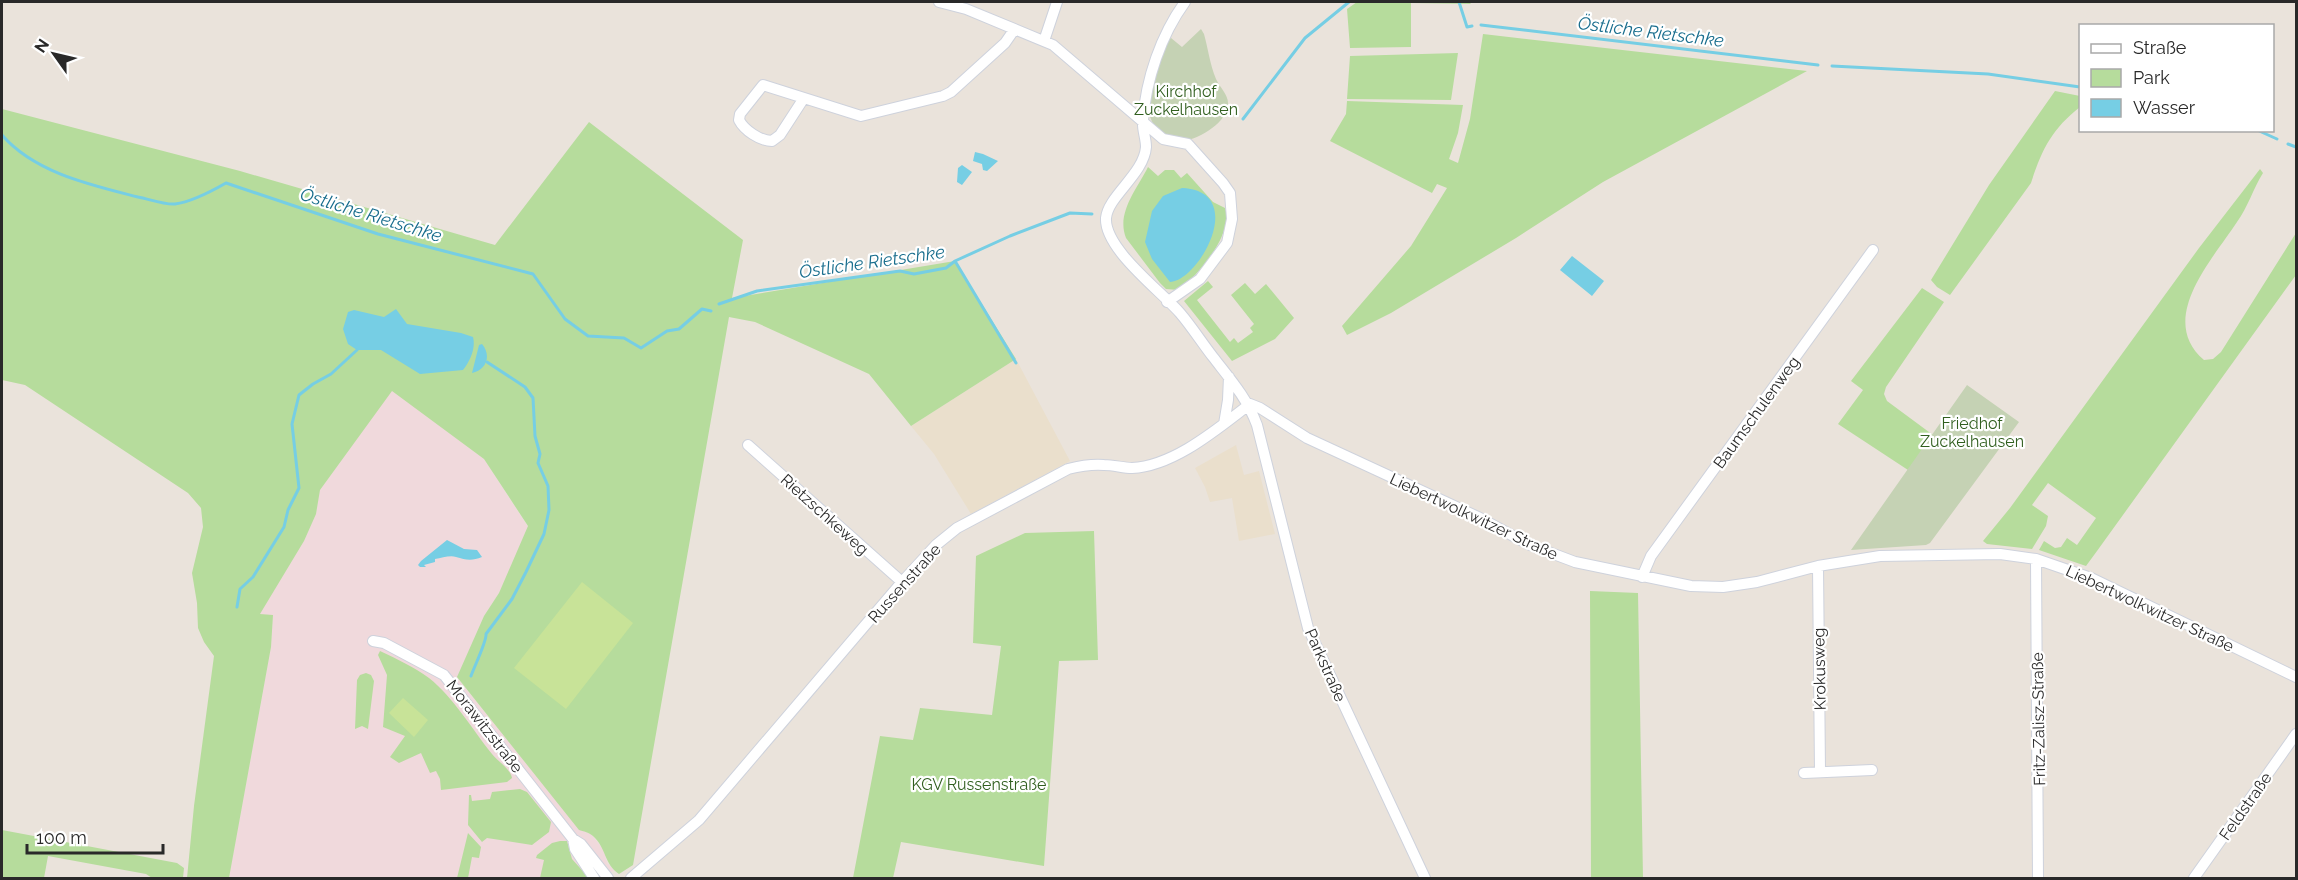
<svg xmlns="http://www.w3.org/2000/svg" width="2298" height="880" viewBox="0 0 2298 880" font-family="Raleway,sans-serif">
  <rect width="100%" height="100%" fill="#eae3db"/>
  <path fill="#eadfcc" d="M1016,359L1070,461L971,514L934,454L911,426Z
    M1236,445L1244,475L1259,471L1275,534L1239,541L1232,498L1210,502L1205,487L1195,468Z"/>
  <path fill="#f0d9dc" d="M392,390L484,459L528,527L499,593L484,616L457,678L579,829L592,835L604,851L607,863L614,870L603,878H229L271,647L273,616L259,614L304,541L316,514L320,490Z"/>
  <path fill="#b6dc9c" d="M1357,2H1469L1471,4L1411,3V47L1350,48L1347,9Z
    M1483,34L1807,71L1603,182L1516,238L1391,313L1347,335L1342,326L1411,246L1447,188L1437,184L1432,193L1330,141L1346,114L1347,101L1463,105L1458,133L1449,159L1458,163L1470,119Z
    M1458,53L1451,100L1347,99L1350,56Z
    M2055,91L2080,96V107C2052,129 2042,149 2031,183L1950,295L1937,287L1931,280L1989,185Z
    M2,109L240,171L495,245L589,122L743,240L732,298L955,261L1016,359L911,426L869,374L755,322L729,317L633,865L619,874C604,864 606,847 593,836C590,833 583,831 579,830L457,677L484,616L499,593L528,526L484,459L392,391L320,490L316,514L304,541L260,614L273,615L271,647L229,878H187L194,806L214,656L204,642L198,628L197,603L192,573L203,527L201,508L188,493L25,385L2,380Z
    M1148,167L1158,176L1165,170H1174L1181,178L1187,173L1213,202L1225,208C1234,234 1198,275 1179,290L1166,289L1160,283L1126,238C1116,213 1137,189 1148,167Z
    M2260,169L2263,173C2253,189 2248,207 2237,222C2213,259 2156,319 2204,360L2213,359L2221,352L2296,233V275L2097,551L2086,566L2039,550L2044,541L2055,548L2061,547L2067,538L2077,545L2096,518L2048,483L2032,505L2048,516L2046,526L2032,549L1987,544L1983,541L2010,508L2199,248Z
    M1208,281L1213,287L1197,300L1230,342L1234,338L1238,343L1253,332L1250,328L1254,324L1231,295L1245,283L1255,294L1266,284L1294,318L1275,339L1232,361L1184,301Z
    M1922,288L1944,302L1886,387L1884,394L1887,401L1933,435L1908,470L1838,424L1863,390L1851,381Z
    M1094,531L1098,660L1059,661L1044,866L901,842L893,878H853L880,736L913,740L920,708L992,715L1001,646L973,643L976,556L1025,533Z
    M1590,591L1638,593L1643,878H1591Z
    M380,651C397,659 414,667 429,678C454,698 472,729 492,754C498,762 510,768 512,778L507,782L441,790L440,779L436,771L430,773L421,753L399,763L390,757L405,736L383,727L387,675L378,655Z
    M366,673L371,675L374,681L368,729L362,726L355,729L357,680L360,675Z
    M520,789L527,792L551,822L549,832L532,845L487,838L482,842L468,825L469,795H471L472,801L490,799L492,792Z
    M2,830L177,863L184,868L183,878H152L146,874L48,856L44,878H2Z
    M468,833L481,847L479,858L472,857L468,878H457Z
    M560,841H567L572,859L589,878H540L544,860L536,858L537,855L552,843Z"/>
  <path fill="#c5d2b4" d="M1201,29L1204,34C1208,48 1210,65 1216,79C1220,88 1229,95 1228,105C1228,121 1198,141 1183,140C1172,140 1162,132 1154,126L1147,110L1153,81L1166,40L1171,38L1182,47Z
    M1967,385L2019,422L1930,543L1926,545L1851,550Z"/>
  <path fill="#c8e398" d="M582,582L633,623L566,709L514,668Z
    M403,698L428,720L414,737L389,713Z"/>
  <path fill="#76cee4" d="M975,152L983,154L998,161L987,171L983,170L982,164L973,161Z
    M962,165L972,172L962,185L957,182L958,168Z
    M1182,188C1249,191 1199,281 1170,282L1152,259L1145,242L1152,211L1163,196Z
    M1572,256L1604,281L1592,296L1560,270Z
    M396,309L407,324L461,333L473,337C476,348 470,361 463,370L420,374L381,350H357L348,344L343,329L348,312L354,310L384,317Z
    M482,344C492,356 486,370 472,373L479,345Z
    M447,540L464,549L477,550L482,557C472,561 466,560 456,557C450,555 442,558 435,559V562L424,565L426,567H420L418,565L421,561Z"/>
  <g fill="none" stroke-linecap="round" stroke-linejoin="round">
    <path stroke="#76cee4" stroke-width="3" d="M1459,2L1467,27L1472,26
      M1481,25L1818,65
      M1832,66L1988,74L2080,87
      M1243,119L1305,38L1349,2
      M2257,130L2277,139
      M2,135C35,173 91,185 138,197C149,199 164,205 175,204C191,202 212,191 226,183L378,234L533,274L565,319L588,336L624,338L641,348L667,331L679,329L702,309L711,311
      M2288,144L2296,147
      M955,261L1016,363
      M719,304L757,291L900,271L914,274L946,268L955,261L1010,236L1070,213L1092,214
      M237,607L240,589L253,577L284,527L288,510L299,488L292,424L299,395L313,384L331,374L357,350
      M471,676C474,667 487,641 486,634L512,599L526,572L544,534L549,510L548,486L538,463L540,454L535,436L533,398L525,387L487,362"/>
    <defs>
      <path id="minor" d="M939,2L966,9L1053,45L1163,139L1188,144L1223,183L1230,193L1232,219L1227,243L1200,279L1167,302
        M1185,2C1161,35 1146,79 1143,120C1142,129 1146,138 1146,147C1144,174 1108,196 1106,218C1104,249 1162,292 1180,313C1192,327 1202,343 1213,357C1230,379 1247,398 1257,425L1308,628L1425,878
        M1044,41L1057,2
        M804,98L780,135L772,141C760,141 744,130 739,120L740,114L763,85L861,116L943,96L951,92L1005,43L1014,30
        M1250,404L1260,408L1307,438L1478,517L1530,545L1575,562L1691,586L1723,587L1757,582L1818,566L1880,556L2000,554L2036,559L2091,578L2296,677
        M1224,424L1228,400L1229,377
        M748,445L902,582
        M2036,559L2038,878
        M1818,566L1820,771
        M1642,577L1651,556L1873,250
        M373,641L384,643L444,675L573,839L581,844L608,878
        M1804,773L1872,770
        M573,839L575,849L594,878
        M631,878L699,820L902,582L936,545L957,528L1068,469C1080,466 1092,464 1104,465C1114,465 1123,468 1132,468C1174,466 1217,429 1250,404
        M2194,878L2296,734"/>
    </defs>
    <use href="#minor" stroke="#ced2dc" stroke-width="12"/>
    <use href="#minor" stroke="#fff" stroke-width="10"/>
  </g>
  <g text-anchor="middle" stroke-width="4.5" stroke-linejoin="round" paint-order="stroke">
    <g font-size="16" fill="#315f1f" stroke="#fff">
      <text x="1186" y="97">Kirchhof<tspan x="1186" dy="18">Zuckelhausen</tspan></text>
      <text x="1972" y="429">Friedhof<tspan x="1972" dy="18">Zuckelhausen</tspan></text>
      <text x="979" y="790">KGV Russenstraße</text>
    </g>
    <g font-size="16" fill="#292929" stroke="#fff">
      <text transform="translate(1756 412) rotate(-54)" y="6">Baumschulenweg</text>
      <text transform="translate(825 514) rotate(42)" y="6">Rietzschkeweg</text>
      <text transform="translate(1474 516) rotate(25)" y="6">Liebertwolkwitzer Straße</text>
      <text transform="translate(904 583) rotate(-48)" y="6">Russenstraße</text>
      <text transform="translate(2150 608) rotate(25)" y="6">Liebertwolkwitzer Straße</text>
      <text transform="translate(1326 665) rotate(66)" y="6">Parkstraße</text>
      <text transform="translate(1819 669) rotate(-91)" y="6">Krokusweg</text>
      <text transform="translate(2038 719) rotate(-91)" y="6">Fritz-Zalisz-Straße</text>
      <text transform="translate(485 726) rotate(52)" y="6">Morawitzstraße</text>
      <text transform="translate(2245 806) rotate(-55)" y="6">Feldstraße</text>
    </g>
    <g font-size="18" font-style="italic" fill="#186d8d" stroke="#fff">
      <text transform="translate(1651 32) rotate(7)" y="6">Östliche Rietschke</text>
      <text transform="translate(371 215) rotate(17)" y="6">Östliche Rietschke</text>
      <text transform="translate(872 262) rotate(-8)" y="6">Östliche Rietschke</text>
    </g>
  </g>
  <rect width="2298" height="880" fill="none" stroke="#292929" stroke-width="6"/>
  <rect x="2079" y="24" width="195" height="108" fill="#ffffff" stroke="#a9a9a9" stroke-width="1.5"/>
  <rect x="2091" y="44" width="30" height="9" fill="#ffffff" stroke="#a9a9a9" stroke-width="1.5"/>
  <text x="2133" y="54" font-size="18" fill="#292929">Straße</text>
  <rect x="2091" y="69" width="30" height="18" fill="#b6dc9c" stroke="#a9a9a9" stroke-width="1.5"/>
  <text x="2133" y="84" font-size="18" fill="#292929">Park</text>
  <rect x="2091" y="99" width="30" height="18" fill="#76cee4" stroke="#a9a9a9" stroke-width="1.5"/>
  <text x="2133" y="114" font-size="18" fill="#292929">Wasser</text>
  <g transform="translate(54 54) rotate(304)" stroke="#ffffff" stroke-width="4.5" paint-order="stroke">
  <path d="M0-4.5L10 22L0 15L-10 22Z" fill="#292929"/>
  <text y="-9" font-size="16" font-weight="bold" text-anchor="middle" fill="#292929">N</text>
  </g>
  <path d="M27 844v9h136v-9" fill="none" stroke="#292929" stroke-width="3"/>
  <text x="36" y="844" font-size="18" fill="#292929" stroke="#ffffff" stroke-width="4.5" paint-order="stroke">100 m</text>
</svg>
